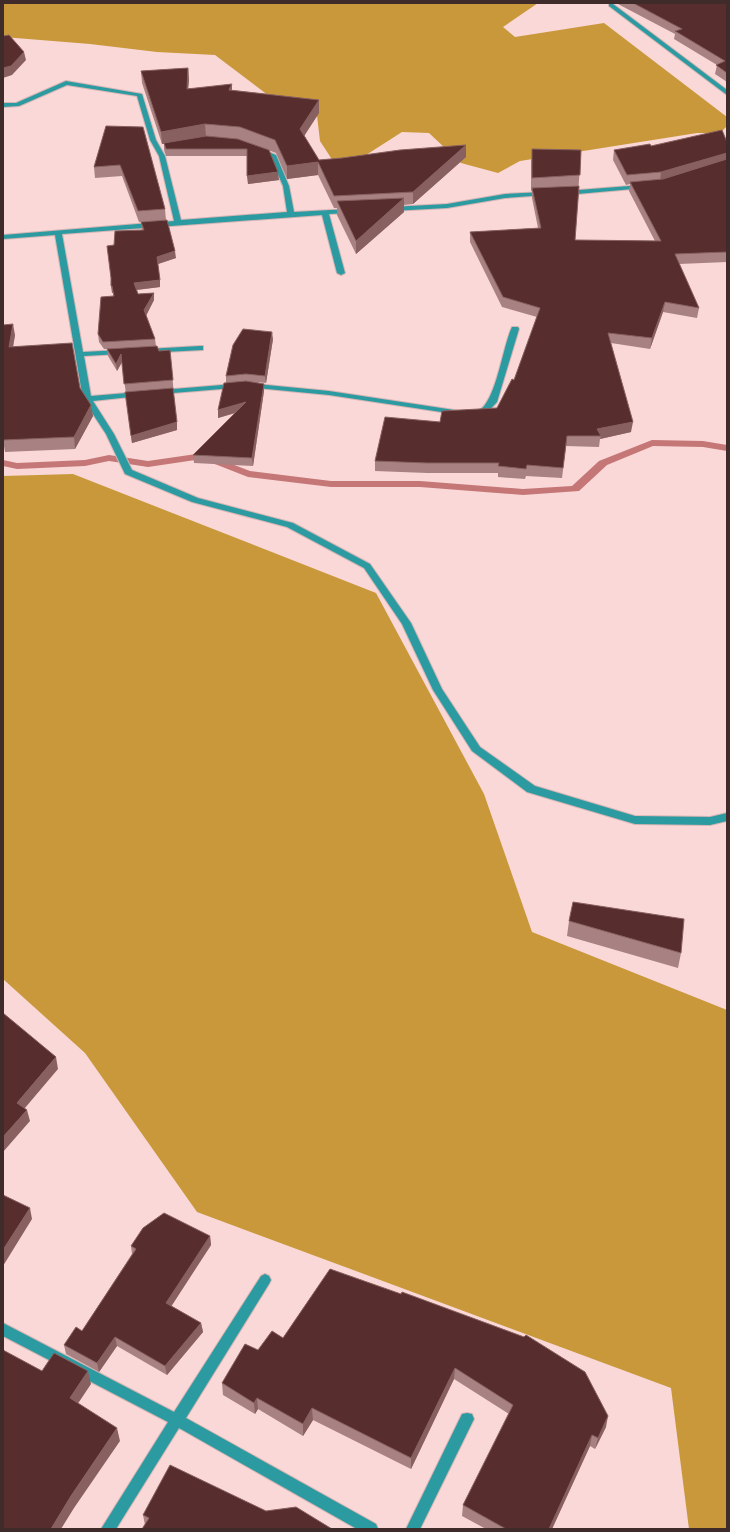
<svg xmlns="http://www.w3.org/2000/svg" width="730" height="1532" viewBox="0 0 730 1532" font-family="Montserrat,sans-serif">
  <rect width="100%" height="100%" fill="#f9d8d7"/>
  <path fill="#c9983a" d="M3,3H538L503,27L515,37L604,23L727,117V126L720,133H697L520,161L498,173L461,163L429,133L402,132L366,155L333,161L320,141L316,107L277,102L215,55L157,52L90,44L3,37Z
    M73,474L376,593L484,794L532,932L727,1010V1529H689L671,1388L197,1212L85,1053L3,979V476Z"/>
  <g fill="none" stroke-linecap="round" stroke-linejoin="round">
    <path fill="#c47776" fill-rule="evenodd" d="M652,440L703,441L727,445V451L703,447L653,446L607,465L579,491L523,495L420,487H331L248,477L202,459L148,467L109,461L85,466L17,469L3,466V460L17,463L85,460L109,455L148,461L203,453L250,471L331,481H420L523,489L572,486L599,461Z"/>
    <defs>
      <path id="minor" d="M609,4H613L727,90V95L609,6Z
        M66,81L142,94L156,140L165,156L181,220L287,212L283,186L270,156L257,151L256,150L259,148L276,155L289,186L294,212L349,209L353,211L349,213L329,214L345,273L341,275L337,273L322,215L62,234L83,352L120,350L124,352L120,354L84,356L91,396L139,392L143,394L139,396L93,401L114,434L132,470L198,498L293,523L370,564L411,623L442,689L480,747L535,786L635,816L710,817L727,813V821L710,825L635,824L527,792L472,751L433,690L402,624L364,568L287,527L192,502L125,474L106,434L83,399L55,235L3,239V235L174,221L159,156L150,140L137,96L67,85L19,106L3,107V103H16Z
        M642,185L644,186V188L566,195L562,193L566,191Z
        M544,192L548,194L546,195L505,198L447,208L391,211L387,209L391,207L447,204L505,194Z
        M512,327H518L519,329L497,402L483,417H474V413C496,408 502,347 512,327Z
        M200,346H203V350L146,353L142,351L146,349Z
        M246,383L329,391L461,411L465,413L461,415L329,395L246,387L161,394L157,392L161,390Z
        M265,1274L269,1276L271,1280L269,1284L186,1418L376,1524L378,1529H357L179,1428L116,1529H101L168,1422L3,1336V1323L174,1412L261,1276Z
        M467,1413L472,1414L474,1419L420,1529H406L462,1414Z"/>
    </defs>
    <use href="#minor" stroke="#d4b5b4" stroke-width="2"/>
    <use href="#minor" fill="#2b9ba1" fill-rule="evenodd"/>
  </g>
  <path fill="#a88282" d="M616,3H725L727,4V82L715,74L717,65L674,39L675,34Z
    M188,68L189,80L188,88L232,90L319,100V113L304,135L319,160L342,158L466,145V157L413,204L404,205V212L356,254L337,215V208H334L318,175L287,179L276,153L241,140L238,139L279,180L248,184L247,156H166L164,150V144H162L142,83L141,71Z
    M106,126L165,209L166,220L139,222L122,176L95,178L94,167Z
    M727,142V262L679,264L699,308L697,318L663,312L650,349L611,343L631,432L600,439L599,447L566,446L562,478L526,476L525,479L498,477V473H427L375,471V461L440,422L497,408L514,380L537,317L502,307L470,242V232L538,228L532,198V191H531V163L532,149L581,150L575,240L655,241L629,191L630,184L626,185L613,160L614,150L651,146Z
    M141,222L176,258L158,264L160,287L137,290L138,294L154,293V300L146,315L155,339L156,346L159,351L170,350L177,430L132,443L122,362L117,371L108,356L107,349H104L99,342L98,334L113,296V293H112L114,245L142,230Z
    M3,325L15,335L13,347L80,388L91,405L93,416L75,449L5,452L3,440Z
    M273,339L266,383L256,382L264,384V391L253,466L194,463L193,455L236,413L218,418V410L226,383V376Z
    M569,921L681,953L678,968L567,936Z
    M210,1236L211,1245L171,1306L201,1323L203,1332L167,1375L117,1346L99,1372L66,1354L64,1345L82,1331L132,1254L131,1246Z
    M330,1269L606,1427L595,1449L590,1446L552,1529H486L462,1516L463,1505L509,1414L454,1379L411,1469L313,1420L303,1436L258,1409L255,1414L223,1395L222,1383L258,1350L283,1338Z
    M266,1511L332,1529L145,1525L143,1515Z"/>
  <path fill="#886060" d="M24,52L26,60L12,75L3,78V68Z
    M188,68L189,80L187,101V89Z
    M232,84V96L229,90Z
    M319,100V113L301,141L300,129Z
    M205,124L206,137L162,144L161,132Z
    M466,145V157L413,204V192Z
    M727,153V162L660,182L661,172Z
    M318,162V175L287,179V166Z
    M278,172L279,180L248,184L247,176Z
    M404,198V212L356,254V241Z
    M175,251L176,258L158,264L157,257Z
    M160,280V287L135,290L134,283Z
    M111,286H112L113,293H112Z
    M154,293V300L145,318L144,310Z
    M665,302L663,312L650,349L652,338Z
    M13,324L15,335L11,358L9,347Z
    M272,332L273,339L266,383L265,376Z
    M121,354L122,362L117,371L116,364Z
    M264,384V391L253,466L252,458Z
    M246,402L247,409L218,418V410Z
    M91,405L93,416L75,449L74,437Z
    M177,422V430L132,443L131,436Z
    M633,422L631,432L600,439L601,436L597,429Z
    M56,1057L58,1069L19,1115L17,1103Z
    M27,1110L30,1121L3,1152V1137Z
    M30,1208L32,1219L3,1266V1250Z
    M210,1236L211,1245L167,1313L166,1303Z
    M201,1323L203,1332L167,1375L165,1366Z
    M115,1337L117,1346L99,1372L97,1363Z
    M455,1368L454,1379L411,1469V1458Z
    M88,1371L91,1384L73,1411L70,1398Z
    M257,1398L258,1409L255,1414L254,1403Z
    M312,1408L313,1420L303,1436V1424Z
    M608,1416L606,1427L595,1449L598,1438Z
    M117,1428L120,1441L74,1508L61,1529H51L71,1496Z
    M592,1435L590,1446L552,1529H549Z"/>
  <path fill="#572d2d" stroke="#886060" d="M633,3H725L727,4V73L716,65L725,61L675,31L682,29Z
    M9,35L24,52L11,66L3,68V36Z
    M188,68L187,89L232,84L229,90L319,100L300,129L319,160L342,158L400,150L466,145L413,192L334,196L318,162L287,166L275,140L240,127L205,124L161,132L141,71Z
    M106,126L143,127L165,209L138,211L120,165L94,167Z
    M722,130L727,142V153L661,172L627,175L614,150L650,144L651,146Z
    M206,136L238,139L269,150L278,172L247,176V149H166L164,143Z
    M532,149L581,150L580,175L532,178Z
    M727,159V252L675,254L699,308L665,302L652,338L608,333L633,422L597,429L601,436H567L563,468L527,465L526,469L498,466L499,463H427L375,461L385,417L440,422L442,411L497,408L512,379L514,380L540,308L503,297L470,232L541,228L532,188L579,186L575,240L661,241L630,182L663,179Z
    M404,198L356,241L337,201Z
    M167,220L175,251L157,257L160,280L134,283L138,294L154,293L144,310L155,339L103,342L98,334L101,297L114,296L112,286H111V278L107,246L114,245L115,231L144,230L141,222Z
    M13,324L9,347L72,343L80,388L91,405L74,437L3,440V325Z
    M243,329L272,332L265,376L246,374L226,376L233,345Z
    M157,346L159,351L170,350L173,380L124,384L121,354L116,364L107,349Z
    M246,381L264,384L252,458L193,455L246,402L218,410L224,383Z
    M173,388L177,422L131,436L125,392Z
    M573,902L684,919L681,953L569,921Z
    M3,1013L56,1057L17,1103L27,1110L3,1137Z
    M3,1195L30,1208L3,1250Z
    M164,1213L210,1236L166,1303L201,1323L165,1366L115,1337L97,1363L64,1345L76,1327L82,1331L136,1249L131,1246L143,1228Z
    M330,1269L401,1294L402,1292L524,1337L526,1335L585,1372L608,1416L598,1438L592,1435L549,1529H506L463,1505L513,1405L455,1368L411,1458L312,1408L303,1424L257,1398L254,1403L222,1383L245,1344L258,1350L272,1331L283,1338Z
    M3,1350L42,1371L54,1353L88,1371L70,1398L117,1428L71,1496L51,1529H3Z
    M170,1465L266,1511L296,1507L332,1529H142L149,1518L143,1515Z"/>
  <rect width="730" height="1532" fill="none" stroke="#3f2b2a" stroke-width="8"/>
</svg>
